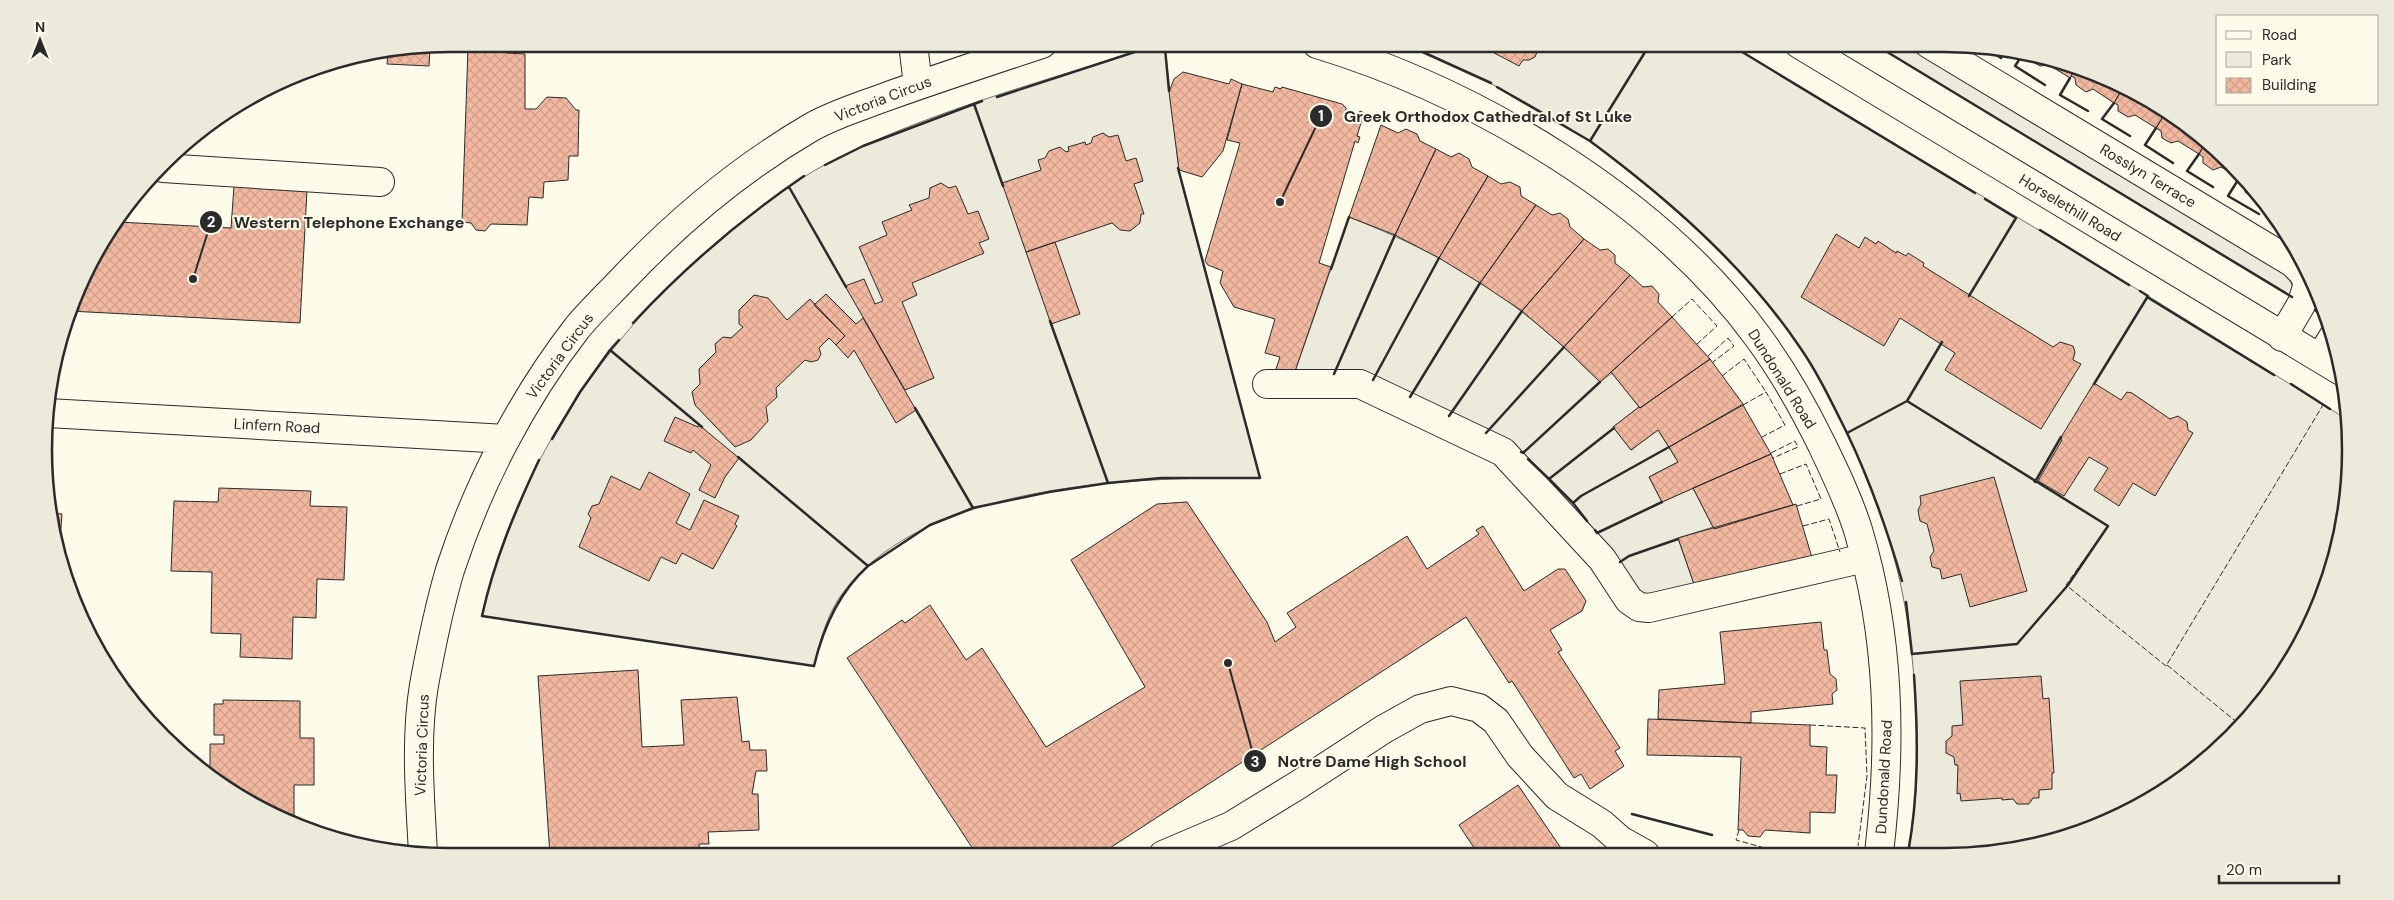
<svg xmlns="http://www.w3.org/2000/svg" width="2394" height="900" viewBox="0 0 2394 900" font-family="'DM Sans',sans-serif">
  <defs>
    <pattern id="building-cross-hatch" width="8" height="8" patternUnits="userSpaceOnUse" patternTransform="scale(1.25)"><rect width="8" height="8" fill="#f2b8a0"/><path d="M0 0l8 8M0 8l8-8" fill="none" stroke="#d09e8a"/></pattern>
  </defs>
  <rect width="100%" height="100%" fill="#fdfbea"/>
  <path fill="#ecebdb" stroke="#74746e" d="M1405,44H1729L2140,291L2348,420L2349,477L2336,555L2282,675L2212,756L2139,804L2098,822L1997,853H1908C1920,792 1919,728 1913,667C1905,575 1880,496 1838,415C1826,392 1815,368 1800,347C1760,288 1708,238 1654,192C1633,175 1612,156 1589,141C1531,102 1469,71 1405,44Z
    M1874,44H1902L2285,275C2291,282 2296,288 2292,297Z
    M1150,47L1165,48L1179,170L1260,478C1136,477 929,482 845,590C828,611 820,640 814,666L482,616C516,460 614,324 737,225C770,199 804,174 842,156C937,109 1049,80 1150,47Z
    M1349,217C1410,241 1471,271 1523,313C1551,334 1575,358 1600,382L1612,373L1639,407L1613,427L1631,450L1658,430L1678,462L1649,477L1662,502L1693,488L1713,527L1678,538L1695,587L1660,597L1641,594L1620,562L1573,503L1519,449L1293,377Z"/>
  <path fill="url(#building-cross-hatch)" stroke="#2b2b2b" d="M646,44H736L735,52L646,49Z
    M1464,44H1537L1538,50L1535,57L1529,60H1523L1519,66L1481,46L1477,52Z
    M430,47L429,66L387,64L388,54Z
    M468,48L507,50V53L525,54V109H536L547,97L566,98L576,110H579L578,156H569L568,180L544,182L543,198L529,197L527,225L491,224L485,231L476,230L471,223L462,222Z
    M2029,55L2049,58L2076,68L2070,78L2049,65L2040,66L2031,61Z
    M2076,68L2124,86L2114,103L2093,89L2086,92L2076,85L2075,78L2071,76Z
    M1183,72L1229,84L1231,79L1242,84L1223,151L1202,177L1179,170L1169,92L1174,79Z
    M1242,84L1273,92L1275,87L1281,89L1282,87L1342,104L1346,108V111L1358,115L1360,111L1364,113L1357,136L1360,137L1358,143L1355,141L1319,263L1331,267L1293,377L1275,372L1280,357L1265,353L1275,319L1234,307L1220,283L1223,271L1208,265L1205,261L1240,143L1227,140Z
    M2124,86L2166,112L2156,128L2135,115L2128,117L2118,111V105L2114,103Z
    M2166,112L2192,128L2206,142L2199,154L2178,141L2171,143L2162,138L2161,131L2156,128Z
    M1381,125L1398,133L1406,129L1417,134L1420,141L1436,149L1395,235L1349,217Z
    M1103,133L1109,137L1118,135L1126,161L1136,158L1143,181L1134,184L1144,214H1141L1140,223L1130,231L1120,230L1112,223L1026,252L1002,183L1041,170L1038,160L1045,158L1049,151L1060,147L1066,152L1069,151L1068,147L1085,142L1086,145L1091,143L1093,137Z
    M2206,142L2242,176L2239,181L2238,177L2221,167L2213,170L2203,163V157L2199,154Z
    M1436,149L1451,157L1459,153L1469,159L1472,167L1488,176L1439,258L1395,235Z
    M1488,176L1501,184L1510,182L1520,187L1521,196L1536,205L1480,283L1439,258Z
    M2242,176L2250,182L2260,197L2254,198L2245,192V185L2239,181Z
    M941,183L949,188L956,186L968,214L978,211L989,239L979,243L984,253L912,283L917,295L902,302L934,378L905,390L845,286L864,279L875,304L883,301L859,247L887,235L882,222L912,210L909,205L929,198L930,188Z
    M234,186L307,190L300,323L69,311L98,247L118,222L231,228Z
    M1536,205L1552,215L1560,213L1568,219L1570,227L1584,239L1522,311L1480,283Z
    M1836,234L1859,248L1865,237L1876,244L1878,241L1896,253L1897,251L1906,256L1908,253L1924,263L1923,266L2053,347L2060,342L2073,346L2075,352L2073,360L2081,364L2041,429L1945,370L1955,353L1900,318L1884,346L1801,297Z
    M1584,239L1600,250L1608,249L1615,255V263L1630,275L1564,347L1522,311Z
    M1055,242L1080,314L1051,324L1026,252Z
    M1630,275L1643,287L1652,286L1659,294L1658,302L1672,317L1600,382L1564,347Z
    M826,294L856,324L863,318L916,410L896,423L854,350L848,358L836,345L845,336L814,305Z
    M754,295L768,298L787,320L810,299L845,336L836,345L829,338L819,348L821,354L818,360L811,362L805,360L776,388L777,397L766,407L768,421L751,440L735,447L695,405L692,392L700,384L699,369L716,352L715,344L723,337L731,338L743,327L739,324V310Z
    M1672,317L1710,359L1640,408L1611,372Z
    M1710,359L1743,404L1669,447L1658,430L1631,450L1613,427L1639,407L1640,408Z
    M2094,383L2121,400L2127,392L2132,393L2170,419L2178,416L2187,422L2188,430L2193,433L2155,496L2133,483L2119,506L2094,490L2108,468L2089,457L2064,496L2038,481L2062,440L2060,439Z
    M1743,405L1771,454L1662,502L1649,477L1678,462L1669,447Z
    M675,417L698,427L699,425L739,458L725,477L715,498L699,490L711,465L693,450L691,453L664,441Z
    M1771,454L1793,505L1714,529L1693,488Z
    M649,472L690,494L676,523L690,530L704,500L739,516L735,524L737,526L713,569L682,553L676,564L661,557L649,581L579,547L591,518L588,514L592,506L599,504L611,476L640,490Z
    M1994,477L2027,591L1970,607L1961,574L1942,579L1940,569L1932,567L1930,557L1934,551L1927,524L1920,521L1918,510L1921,504L1920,496Z
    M219,488L311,491L310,506L347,507L344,580L317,579L316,618L293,617L292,659L240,657L241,634L211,633L212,572L171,571L174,501L218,502Z
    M1187,502L1267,622L1275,642L1296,627L1287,613L1407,536L1427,569L1479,534L1476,530L1483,526L1524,591L1558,569H1565L1586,601L1582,611L1550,630L1562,650L1558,652L1620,748L1615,751L1624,766L1590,789L1581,774L1574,778L1512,681L1509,683L1466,617L1099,855H977L847,658L902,620L905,623L930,605L966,660L982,648L1046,747L1145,687L1071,560L1157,504Z
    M1796,504L1813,561L1695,587L1678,538Z
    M51,513L62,514L59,554L52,530Z
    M1821,622L1824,650H1827L1830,674L1836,679L1837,690L1832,694L1833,704L1751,712V723L1658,719L1659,690L1725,684L1720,632Z
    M638,670L642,747L684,745L681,700L737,697L742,742L749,741L750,750H766L767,771H756L752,794H758L759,830L708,832L709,844H699L700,856H550L538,676Z
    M2041,676L2043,699L2049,698L2054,773H2052V789L2039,790V798H2033L2029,804H2017L2013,799L2002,800V798L1961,801L1960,793L1957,794L1958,765H1955L1954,757L1946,753V741L1952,736V726L1963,725L1960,681Z
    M223,700L300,701V738H314V785H294V823L270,814L210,777V744H224V735H214V704H223Z
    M1648,719L1810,725V746L1827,747L1826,775H1837L1835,813L1810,812V833L1765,830L1760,837L1748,836L1743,830H1738L1741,757L1647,755Z
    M1518,785L1565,854H1478L1459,825Z"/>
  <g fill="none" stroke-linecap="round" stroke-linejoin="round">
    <defs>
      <path id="minor" d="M913,44L918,85
        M1317,44C1478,93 1658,200 1758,337C1783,371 1804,408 1822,445C1835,472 1849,501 1858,530C1890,636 1892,744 1879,853
        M1799,44L2341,371
        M1929,44L2293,263L2303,273L2308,283L2302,303L2282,337
        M163,168L380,182
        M2320,358L2333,337
        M1267,384H1360L1503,452L1602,559L1629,600L1639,607L1649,608L1865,558
        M48,413L506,439
        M423,853C420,798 415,739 424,685C431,647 439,607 450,570C478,484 522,399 577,328C591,311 608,295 623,279C679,220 740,169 810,128C834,114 862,106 888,96C939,78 990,61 1042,44
        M1163,855L1231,826L1298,785L1384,729L1420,709L1451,701L1479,708L1496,721L1520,756L1557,796L1602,824L1620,840L1645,854"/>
    </defs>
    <use href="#minor" stroke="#2b2b2b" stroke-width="30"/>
    <use href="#minor" stroke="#fdfbea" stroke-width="28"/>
    <path stroke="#2b2b2b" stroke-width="1" stroke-dasharray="6 2.5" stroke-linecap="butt" d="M1423,51L1427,44
      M1672,317L1692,299L1717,326L1697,344
      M1708,356L1728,338L1734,346L1713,362
      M1722,376L1744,359L1766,392
      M1743,405L1766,392L1785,425L1762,437
      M1771,453L1795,441L1798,447L1773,458
      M1780,474L1806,464L1821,499L1797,506
      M1803,526L1829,519L1840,552
      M2108,526L2066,585L2166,666L2323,405
      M2167,665L2239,724
      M1810,725L1865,728L1867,776L1858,846
      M1739,830L1736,840L1783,853"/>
    <path stroke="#2b2b2b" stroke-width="2.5" d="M1405,44L1491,83
      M1650,44L1590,141C1668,199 1744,265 1799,346C1818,373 1832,403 1847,433L1907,401L1942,342
      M1729,44L1975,193
      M1874,44L2292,297
      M1987,49L2001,58
      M2023,54L2015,66L2045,85
      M2070,78L2060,95L2088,111
      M1497,87L1590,141L1591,140
      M997,97L1150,47L1165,48L1169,91
      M2114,103L2102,119L2130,136
      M974,104L1003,186
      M2156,128L2145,145L2173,163
      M2199,154L2187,171L2213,187
      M825,165L863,146L982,101
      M2238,180L2228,196L2259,214
      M789,187L846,287
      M2275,217L2272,222L2275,224L2277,221
      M2040,230L2129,285
      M1331,269L1349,217
      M1969,296L2016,218L1985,199
      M2147,297L2274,375
      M2315,310L2322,315L2324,310
      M1050,321L1108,483L1161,478H1260L1178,168
      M633,323C685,267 741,219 804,176
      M619,340L610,350L702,427
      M1334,374L1395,235
      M1373,380L1439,258
      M2094,384L2148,296L2140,291
      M2291,384L2330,409
      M1410,397L1480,283
      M915,408L973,508L1049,492L1108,483
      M1449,416L1522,311
      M1849,432L1847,433C1870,481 1887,529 1902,581
      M1486,433L1564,347
      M552,439L580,392L610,350
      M1521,452L1523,453L1600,382
      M738,457L868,566L930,525L973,508
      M1528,459L1549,479L1614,428
      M539,460C515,511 494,561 482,616L814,666C823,628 838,593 868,566
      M1549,479L1573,503L1581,496L1669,447
      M2034,480L2035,482L2061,437
      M1573,503L1587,521
      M1595,530L1597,533L1662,502
      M1620,562L1629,556L1678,539
      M1906,602L1912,654L2017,644L2068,585L2108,526L1907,401
      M1632,814L1712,835
      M2098,822L2139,804
      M1908,853C1919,794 1918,734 1914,675"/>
  </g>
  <g text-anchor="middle" stroke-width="4" stroke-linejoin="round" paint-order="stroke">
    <g font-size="15" fill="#2b2b2b" stroke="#fdfbea">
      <text transform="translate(883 99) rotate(-21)" y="5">Victoria Circus</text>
      <text transform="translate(2148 176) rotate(31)" y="5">Rosslyn Terrace</text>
      <text transform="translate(2070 208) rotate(31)" y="5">Horselethill Road</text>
      <text transform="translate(560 356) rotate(-54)" y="5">Victoria Circus</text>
      <text transform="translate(1782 379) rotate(58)" y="5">Dundonald Road</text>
      <text transform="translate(277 426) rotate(3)" y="5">Linfern Road</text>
      <text transform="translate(422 745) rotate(-88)" y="5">Victoria Circus</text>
      <text transform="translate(1884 777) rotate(-87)" y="5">Dundonald Road</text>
    </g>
  </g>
  <path d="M0 0H2394V900H0ZM450 52H1944A398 398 0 0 1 2342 450V450A398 398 0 0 1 1944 848H450A398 398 0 0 1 52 450V450A398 398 0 0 1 450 52Z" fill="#eceadb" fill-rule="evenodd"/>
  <path fill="none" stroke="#2b2b2b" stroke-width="2.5" d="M450 52H1944A398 398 0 0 1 2342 450V450A398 398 0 0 1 1944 848H450A398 398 0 0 1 52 450V450A398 398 0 0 1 450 52Z"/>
  <path fill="none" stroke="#2b2b2b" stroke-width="2" d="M1280 202L1321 116M193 279L211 222M1228 663L1255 761"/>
  <g fill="#2b2b2b" stroke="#fdfbea" stroke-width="2">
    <circle cx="1280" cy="202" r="5"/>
    <circle cx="193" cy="279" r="5"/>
    <circle cx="1228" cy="663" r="5"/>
    <circle cx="1321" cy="116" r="12"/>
    <circle cx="211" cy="222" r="12"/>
    <circle cx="1255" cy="761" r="12"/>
  </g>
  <g font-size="15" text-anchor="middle" font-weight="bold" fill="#fff">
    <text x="1321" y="121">1</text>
    <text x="211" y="227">2</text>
    <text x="1255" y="767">3</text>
  </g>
  <g font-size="16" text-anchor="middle" font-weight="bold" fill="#2b2b2b" stroke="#fdfbea" stroke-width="4" stroke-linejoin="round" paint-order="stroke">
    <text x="1488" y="122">Greek Orthodox Cathedral of St Luke</text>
    <text x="349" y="228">Western Telephone Exchange</text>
    <text x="1372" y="767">Notre Dame High School</text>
  </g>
  <rect x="2216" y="15" width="162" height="90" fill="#fdfbea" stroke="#a9a89e"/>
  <rect x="2226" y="31" width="25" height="8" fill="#fdfbea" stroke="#a9a89e"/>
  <text x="2262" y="40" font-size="15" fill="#2b2b2b">Road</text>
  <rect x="2226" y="52" width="25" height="15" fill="#ecebdb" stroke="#a9a89e"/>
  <text x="2262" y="65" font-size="15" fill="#2b2b2b">Park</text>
  <rect x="2226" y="78" width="25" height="15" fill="url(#building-cross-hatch)" stroke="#a9a89e"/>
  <text x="2262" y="90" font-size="15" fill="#2b2b2b">Building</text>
  <g transform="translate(40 40)" stroke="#fdfbea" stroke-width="4" paint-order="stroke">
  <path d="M0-4L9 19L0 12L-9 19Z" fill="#2b2b2b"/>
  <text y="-8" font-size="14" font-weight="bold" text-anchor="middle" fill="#2b2b2b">N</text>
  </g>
  <path d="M2219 875v8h120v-8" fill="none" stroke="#2b2b2b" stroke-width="2.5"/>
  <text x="2226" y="875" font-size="15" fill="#2b2b2b" stroke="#fdfbea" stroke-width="4" paint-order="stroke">20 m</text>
</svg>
